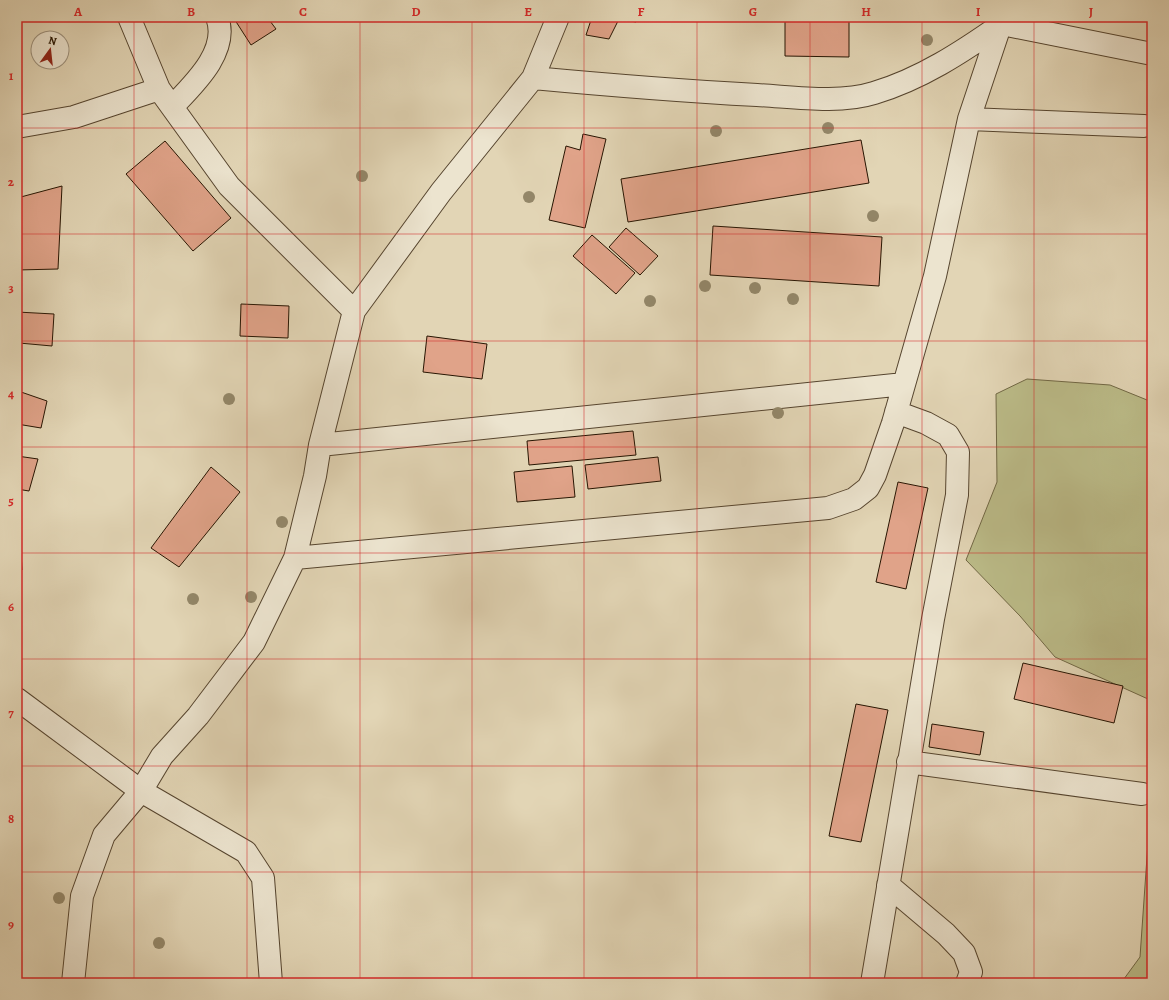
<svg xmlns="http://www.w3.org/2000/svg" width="1169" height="1000" viewBox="0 0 1169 1000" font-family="Alegreya,serif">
  <rect width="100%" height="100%" fill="#e2d5b5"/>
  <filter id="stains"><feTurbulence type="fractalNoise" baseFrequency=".005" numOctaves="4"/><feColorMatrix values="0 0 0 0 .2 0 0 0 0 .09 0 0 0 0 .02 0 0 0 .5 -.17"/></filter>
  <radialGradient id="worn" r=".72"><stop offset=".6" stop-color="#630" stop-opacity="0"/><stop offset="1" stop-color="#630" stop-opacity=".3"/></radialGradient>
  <path fill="#bb8" stroke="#716845" d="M1027,379L1110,385L1152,402V698L1148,699L1055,657L1020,616L966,560L997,482L996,394Z
    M1150,814H1152V983H1121L1140,957Z"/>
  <path fill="#e0a389" stroke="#271502" d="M233,17H267L276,29L251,45Z
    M592,17H639L636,22L619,19L609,39L586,35Z
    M785,19L849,20V57L785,56Z
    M583,134L606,139L585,228L549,220L566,146L580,150Z
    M861,140L869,183L628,222L621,179Z
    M165,141L231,218L193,251L126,174Z
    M62,186L58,269L17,270V198Z
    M713,226L882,237L879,286L710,275Z
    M626,228L658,256L640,275L609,247Z
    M592,235L635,273L616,294L573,256Z
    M241,304L289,306L288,338L240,336Z
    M17,312L54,314L52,346L19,343L17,353Z
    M427,336L487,344L482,379L423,372Z
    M17,375L21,392L47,401L41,428L17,424Z
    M633,431L636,455L529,465L527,441Z
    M17,456L38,459L29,491L17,489Z
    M658,457L661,481L588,489L585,465Z
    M572,466L575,497L517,502L514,472Z
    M211,467L240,492L179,567L151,548Z
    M898,482L928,488L906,589L876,582Z
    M17,534H20L22,570H17Z
    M1023,663L1123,686L1114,723L1014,699Z
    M856,704L888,710L861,842L829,836Z
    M932,724L984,732L980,755L929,747Z"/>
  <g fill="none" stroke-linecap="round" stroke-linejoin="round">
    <defs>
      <path id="minor" d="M129,17L159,89L229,186L354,311
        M533,78C608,85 682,91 757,95C794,97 839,104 874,93C921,79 962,52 1002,24L1152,54
        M172,107C193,85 230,51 217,17
        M969,119L1144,126
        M17,127L74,117L159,89
        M320,445L904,384
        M295,558L828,508L854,499L868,488L875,475L893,423L935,276L969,119L1003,17
        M17,699L141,791L246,852L263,878L271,983
        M908,762L1142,794
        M888,885L946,934L964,953L971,972L967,983
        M73,983L82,896L104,835L141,791L162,756L198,716L254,642L295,558L315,476L320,445L354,311L441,192L533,78L558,17
        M872,983L933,619L957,495L958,452L948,435L926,423L896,412"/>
    </defs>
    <use href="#minor" stroke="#56452f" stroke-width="24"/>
    <use href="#minor" stroke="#ece4cf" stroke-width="22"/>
  </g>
  <g fill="#938769">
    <circle cx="927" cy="40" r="6"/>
    <circle cx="828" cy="128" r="6"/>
    <circle cx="716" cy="131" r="6"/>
    <circle cx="362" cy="176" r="6"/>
    <circle cx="529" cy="197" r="6"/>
    <circle cx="873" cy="216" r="6"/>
    <circle cx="705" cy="286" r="6"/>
    <circle cx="755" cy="288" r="6"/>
    <circle cx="793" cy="299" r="6"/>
    <circle cx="650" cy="301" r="6"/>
    <circle cx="229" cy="399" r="6"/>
    <circle cx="778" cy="413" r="6"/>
    <circle cx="282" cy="522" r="6"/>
    <circle cx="251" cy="597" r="6"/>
    <circle cx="193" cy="599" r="6"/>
    <circle cx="59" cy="898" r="6"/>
    <circle cx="159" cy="943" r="6"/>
  </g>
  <path fill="none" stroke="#d62828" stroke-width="1" stroke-opacity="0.55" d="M134,17V983M247,17V983M360,17V983M472,17V983M584,17V983M697,17V983M810,17V983M922,17V983M1034,17V983M17,128H1152M17,234H1152M17,341H1152M17,447H1152M17,553H1152M17,659H1152M17,766H1152M17,872H1152"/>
  <rect width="1169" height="1000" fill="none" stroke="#e2d5b5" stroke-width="44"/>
  <g transform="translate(50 50) rotate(15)"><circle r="19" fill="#ece4cf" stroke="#9d917d"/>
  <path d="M0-3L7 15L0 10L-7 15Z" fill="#8f2418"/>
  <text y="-6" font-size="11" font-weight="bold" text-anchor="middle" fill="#271502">N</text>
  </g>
  <rect x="22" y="22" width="1125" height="956" fill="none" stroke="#d62828" stroke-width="1.5"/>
  <g font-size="13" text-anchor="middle" font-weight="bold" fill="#d62828">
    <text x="78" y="16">A</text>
    <text x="191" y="16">B</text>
    <text x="303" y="16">C</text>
    <text x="416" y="16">D</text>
    <text x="528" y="16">E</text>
    <text x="641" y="16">F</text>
    <text x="753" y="16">G</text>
    <text x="866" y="16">H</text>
    <text x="978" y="16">I</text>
    <text x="1091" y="16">J</text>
    <text x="11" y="80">1</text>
    <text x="11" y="186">2</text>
    <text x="11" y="292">3</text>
    <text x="11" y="398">4</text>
    <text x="11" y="505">5</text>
    <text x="11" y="611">6</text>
    <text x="11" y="717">7</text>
    <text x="11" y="823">8</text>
    <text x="11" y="929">9</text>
  </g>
  <rect width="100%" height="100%" filter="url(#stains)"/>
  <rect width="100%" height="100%" fill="url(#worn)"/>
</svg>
